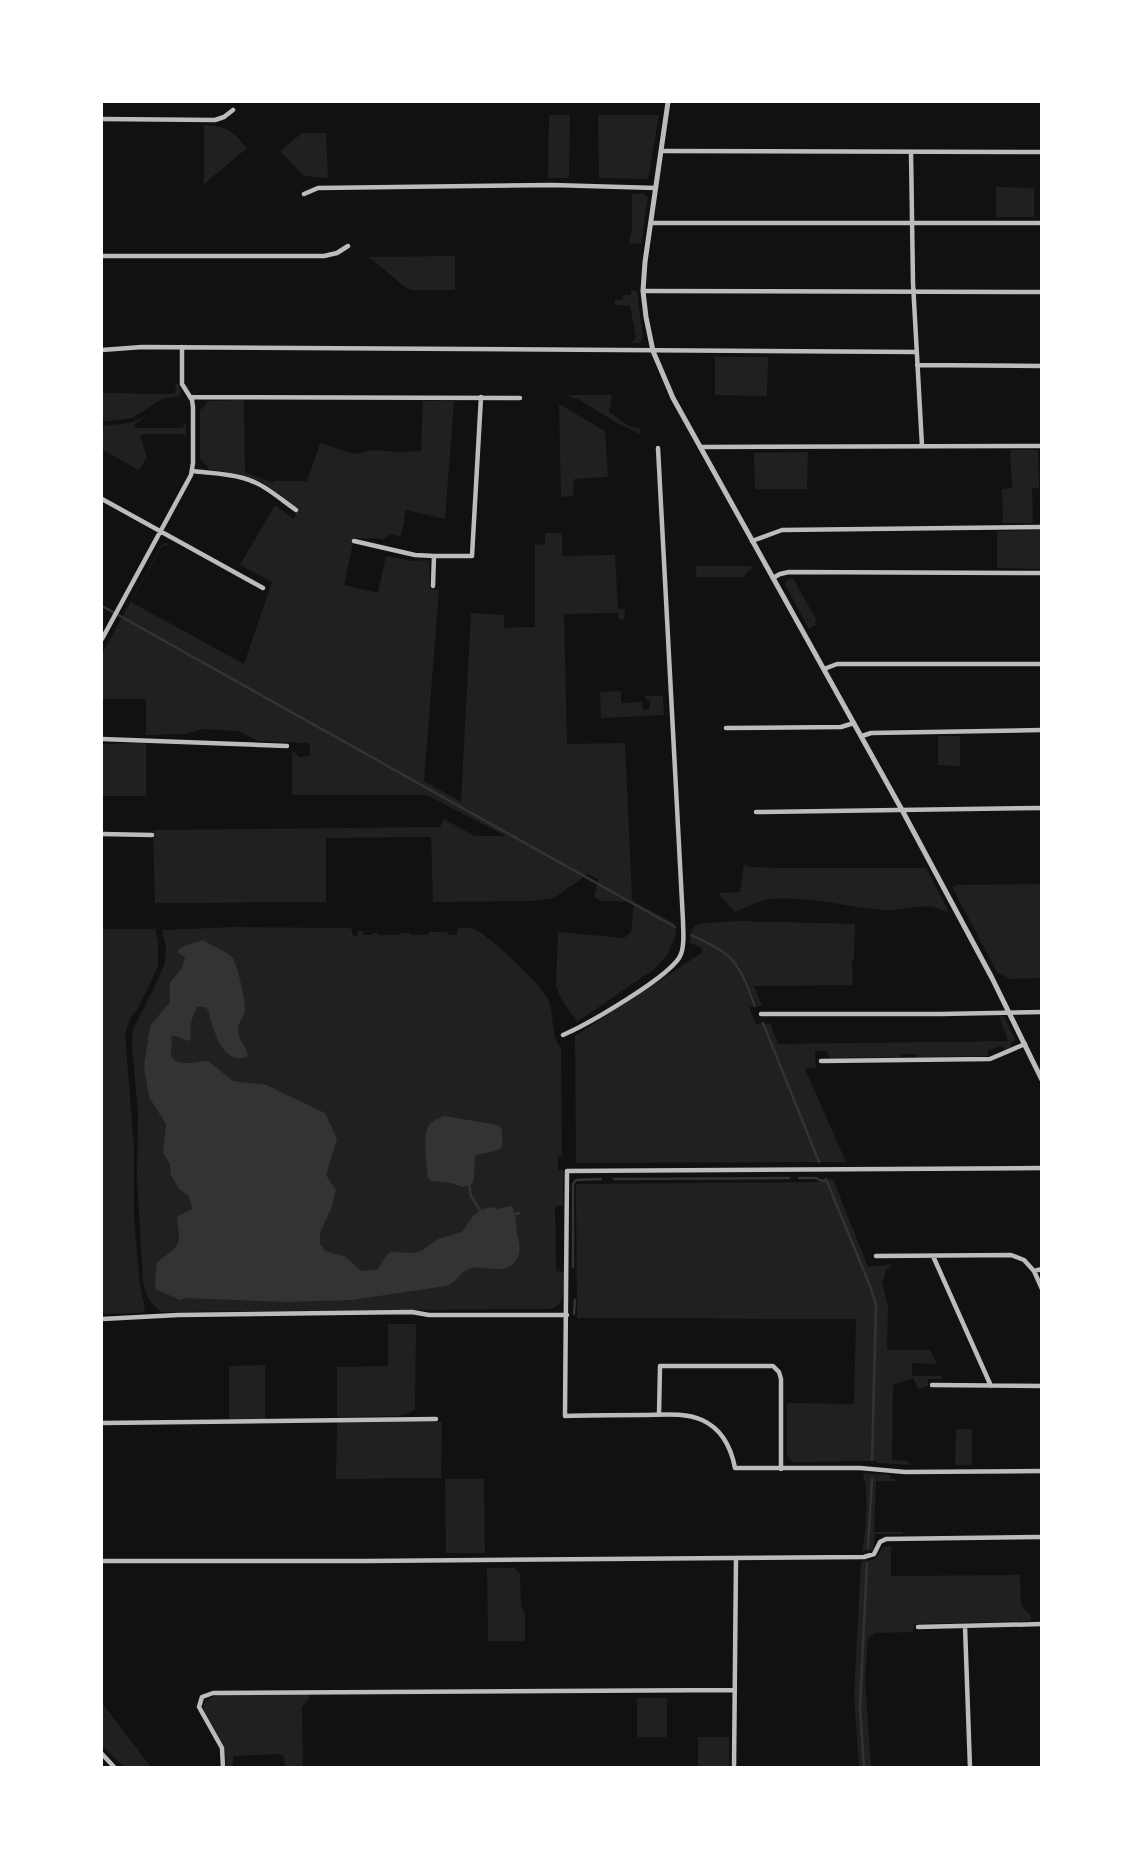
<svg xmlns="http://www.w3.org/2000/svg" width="1143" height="1869" viewBox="0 0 1143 1869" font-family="Lato,sans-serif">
  <rect width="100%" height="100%" fill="#111"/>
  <path fill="#202020" d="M549,115H570L569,178H548Z
    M598,115H659L648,179L599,178Z
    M204,125C227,126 233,131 247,148L204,184Z
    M302,133H326L328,178L304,176L280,151Z
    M996,187L1034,188V217H996Z
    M643,193L648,198L641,244L629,243L632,229V194Z
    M455,256V290H412L405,287L369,257Z
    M631,291H637L643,337L640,343H631L636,337L630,306L615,305V300H622L623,295H631Z
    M715,357H768L767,396L715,395Z
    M176,384H179L181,393L179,396L162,399L132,418L102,422V393L175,394Z
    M569,395H612L609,412L629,426L640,428V434L617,423L578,399L570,397Z
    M244,400L245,470L246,473L273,483L274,481H307L320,443L354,454L373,450L399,452L421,451L423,401H454L445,519L406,510L401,537L391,534L384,539L354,538L344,585L378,593L386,556L412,561L426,560L429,562L430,589L439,590L424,781L461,802L471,613L504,615V628L535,627V545L545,544V533H562V556L615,555L618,609H625L624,619L619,620L618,613L564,614L567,744L625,743L632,898L634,902L674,923L676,935L668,954L653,970L577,1022L560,997L556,986L558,932L624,938L631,932L634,902L601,901L594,897L598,879L588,874L554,898L532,901L433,902L431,837L326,838V902L155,903L153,830L440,827L444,819L475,836H506L427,795H292V750L299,757L310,756V745L307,743L258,741L239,731L203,729L186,734L146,735V699H102V654L161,546L164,543L171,544L162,546L131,602L244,664L272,582L240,565L275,505L294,519L298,508L261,481L238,474L208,469V467L200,459V410L207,404V401Z
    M559,404L605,431L608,477L574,479L573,496L561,497Z
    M146,416L134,425L136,428H182L186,423V438L182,434H145L140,436L147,457L139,470L103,450L102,452V426L130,423Z
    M1010,450H1038L1039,488H1032L1033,523H1003L1002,489L1012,488Z
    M808,452L807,489H755L754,453Z
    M1041,530V569L997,568V531Z
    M695,566H751L752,569L747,572L744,577H697Z
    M793,578L817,621L815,622L816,625L809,629L785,584L786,581Z
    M621,691V703L642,702L643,710L650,709V700H647L645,696H663L664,715L601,718L600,692Z
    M938,736H960V766L938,765Z
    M146,743V796H102V744Z
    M744,864L749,867L778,868H926L949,912C943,912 941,909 934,907C923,904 899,911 885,910C846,908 805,894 765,900C755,902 745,908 735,912L718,893L740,892Z
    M1041,884V978L1010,979L997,972L952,887L957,885Z
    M739,921L855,924L854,959L852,960L853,985L754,986L762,1006H758L739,965L718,947L691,933L695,926L704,923Z
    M235,927L347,928L352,929V935L357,936L358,931H363V935H373V933H378V935H399L400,933H410L411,935H429V932H447L448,935H457L458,928C463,928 469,927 474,929C489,935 543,986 549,1001C554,1016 551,1036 561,1048L562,1156H558V1170H563V1205L555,1206L556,1271L564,1272C564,1286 567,1305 550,1309L162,1312C150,1304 146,1296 143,1282L137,1178L138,1114L132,1045L133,1029L155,986L165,963L166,946L162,930Z
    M102,929H155L158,941V966L138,1009L131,1017L125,1033L134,1147V1220L140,1285L145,1308L142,1313L102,1314Z
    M691,936L718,949L738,966L754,1006L749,1007L756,1024L762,1023L818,1162L576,1163L575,1036L703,952L701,948L689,942Z
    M999,1016H1004L1015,1039L1010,1045L1011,1047L1005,1050L1002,1046L988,1050V1056L917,1057L916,1054H901V1057L830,1058L827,1051H815L816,1068L805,1069L846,1162H820L764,1024L770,1023L778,1044L1008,1041Z
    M833,1179L868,1267L887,1265L893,1263L885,1272L884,1279L882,1280L888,1307L887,1350H930L937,1364L912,1363V1376H941L943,1379H928V1386L918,1389L913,1378L893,1385L892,1460L908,1461L910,1465L877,1463V1461L793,1462L787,1456V1403L854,1404L856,1319L577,1318L576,1184L818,1182Z
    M388,1324H416L415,1410L400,1416L337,1417V1367L388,1366Z
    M265,1365V1419H229V1366Z
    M380,1421L442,1422L441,1478L336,1479L337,1422Z
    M956,1429H972V1465H955Z
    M863,1473L890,1475V1479H895L896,1481H876L874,1532H903L902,1534H875L873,1550L862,1551C866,1531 867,1509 866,1489C866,1483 863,1479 863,1473Z
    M445,1479H484L485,1553H446Z
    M891,1546V1576L1020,1575L1021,1605L1031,1616V1621L914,1624L913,1632L876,1633L868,1638L865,1679L871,1767H859L854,1695L861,1561C877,1560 875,1560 883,1547Z
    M487,1568H514L520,1574L521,1606L525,1613V1641H488Z
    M309,1694V1699L302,1707L303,1767H285L284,1756L278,1754L233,1756V1767H226L225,1749L204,1711L203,1706L205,1701L216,1695Z
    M637,1698H667V1737H637Z
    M102,1703L151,1767H124L102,1746Z
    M698,1737H729V1767H698Z"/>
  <path fill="#333" d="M203,940C210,945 226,951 232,957C237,962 246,1003 245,1010C244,1018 237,1023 238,1031C238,1040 247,1046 248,1056C222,1068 213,1027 208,1010L205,1007H197C192,1017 189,1026 191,1038L189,1041C182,1040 177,1035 171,1036C173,1043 170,1048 171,1054C174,1069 198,1061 208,1061L233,1081L266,1085L325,1113L337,1139L326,1175L336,1190L331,1209L320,1233V1244L325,1251L346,1257L361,1271L378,1269L386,1256L391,1252L413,1253L421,1251L438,1239L462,1232L474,1215L481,1210L491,1207L497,1209L511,1206C517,1213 515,1227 518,1237C520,1246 521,1255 514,1263C501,1277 481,1262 467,1270C458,1274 457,1283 446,1286L352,1300L288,1302L186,1298L180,1300L156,1289L155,1282L157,1263C166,1253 180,1251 179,1235C179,1229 177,1224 177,1217L192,1209V1206L188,1195L179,1189L177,1185L171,1175L170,1164L163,1153L166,1124L149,1097L144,1067L150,1026L170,1002V983L182,968L185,957L178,953V950L182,947Z
    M444,1116L493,1124L499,1126L502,1130V1147L496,1151L475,1155L474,1179L472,1184L463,1187L451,1183L431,1181L428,1178C427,1166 422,1136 429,1125C432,1120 439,1119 444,1116Z"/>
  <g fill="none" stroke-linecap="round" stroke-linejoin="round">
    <path stroke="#333" stroke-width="2.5" d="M102,606L675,927
      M691,935C735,955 738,961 755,1006
      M763,1023L819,1162
      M799,1178H816L822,1181L826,1180
      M614,1179L789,1178
      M826,1179L870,1286L876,1305L872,1460
      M469,1185L471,1196L480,1210
      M515,1214L519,1213
      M573,1267V1184L576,1180L601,1179
      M574,1314L575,1300
      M868,1548L872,1479
      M864,1768L860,1706L867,1563"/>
    <path stroke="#bcbcbc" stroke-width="4.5" d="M102,119L215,120L224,117L233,110
      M661,151L1042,152
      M911,152L913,283L922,446
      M304,194L318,188L552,185L656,188
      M651,223H1042
      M102,256H324L337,253L348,246
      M643,291L1042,292
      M102,350L142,347L917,352
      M917,365L1042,366
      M190,397L520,398
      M700,447L1042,446
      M192,471C209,473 227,473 243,478C263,483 279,498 296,510
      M102,499L263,588
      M354,541L415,555L434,556L433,586
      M752,541L782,530L1042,527
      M434,556H472L481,397
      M773,578L780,574L789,572L1042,573
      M102,639L191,475L193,463V407L192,400L182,384V347
      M824,669L837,664H1042
      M726,728L841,727L854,723
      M862,736L871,733L1042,730
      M102,739L287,746
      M756,812L1042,808
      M102,834L152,835
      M761,1014H941L1042,1012
      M563,1035C586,1025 674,975 681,954C685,944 683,931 683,921L658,448
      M821,1061L990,1059L1025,1044
      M1042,1168L567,1171L565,1416C590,1415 616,1415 642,1415C661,1415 684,1412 702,1420C722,1429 731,1447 735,1468H860L905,1472L1042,1471
      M876,1256L1011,1255L1024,1260L1034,1271L1042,1269
      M933,1256L991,1386
      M1034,1271L1042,1289
      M102,1319L178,1315L412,1312L429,1315H567
      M932,1385L1042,1386
      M659,1415L660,1366H773L779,1372L781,1379V1469
      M102,1423L436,1419
      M102,1561H368L864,1557L874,1554L880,1542L886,1539L1042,1537
      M965,1626L970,1768
      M918,1627L1042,1624
      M102,1754L115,1768
      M223,1768L222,1748L199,1707L202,1697L213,1693L735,1690
      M734,1768L736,1558"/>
    <path stroke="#bcbcbc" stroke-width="5" d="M668,102L645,262L643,291L646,317L653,351L673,398L902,810L992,978L1042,1080"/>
  </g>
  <rect width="1143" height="1869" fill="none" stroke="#ffffff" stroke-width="206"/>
</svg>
